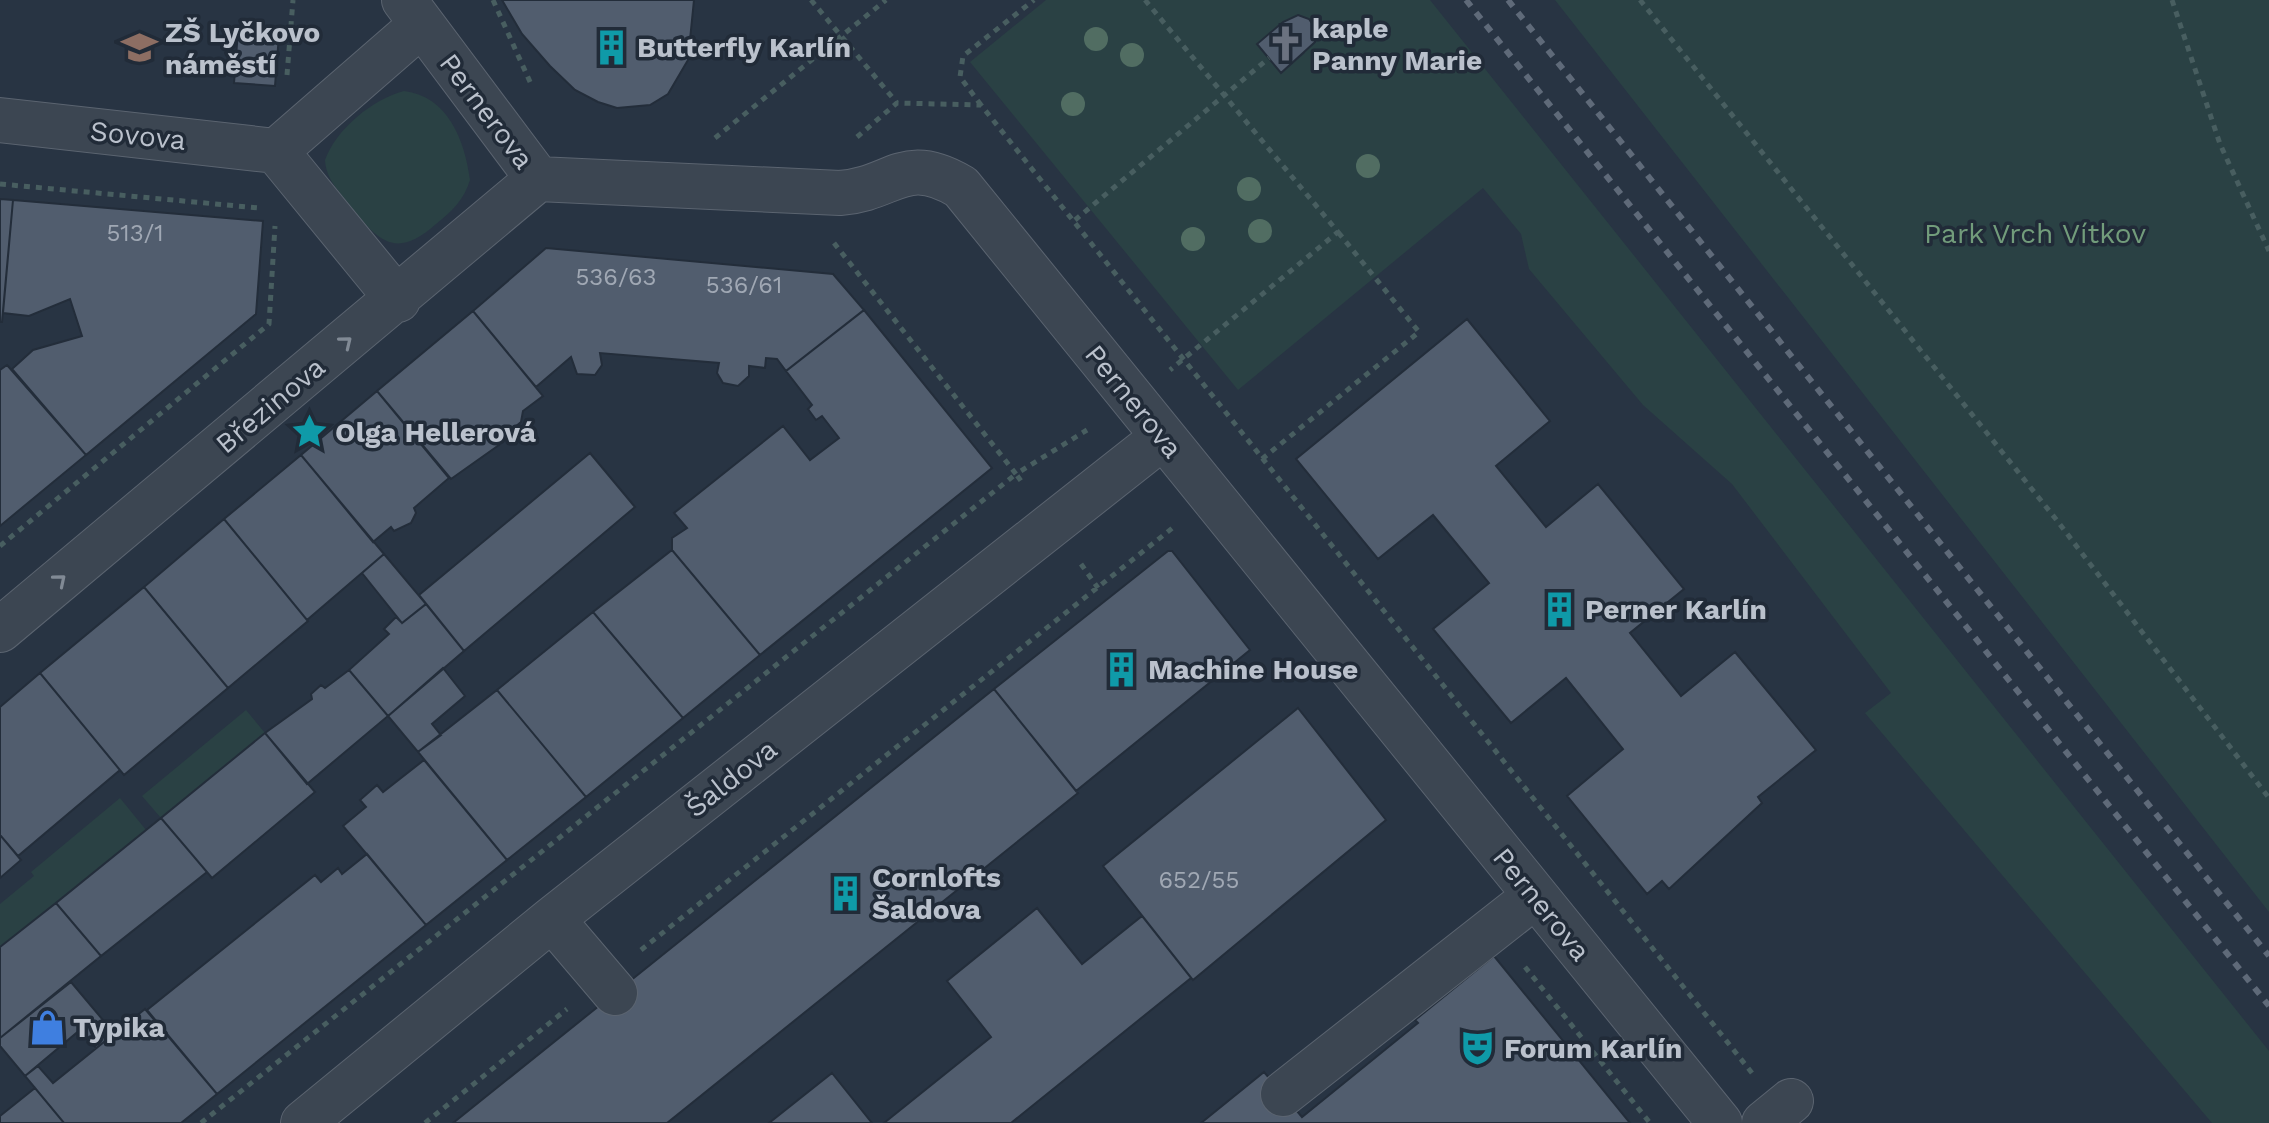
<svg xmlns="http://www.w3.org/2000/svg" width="2269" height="1123" viewBox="0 0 2269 1123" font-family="'Work Sans',sans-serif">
  <rect width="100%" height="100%" fill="#283443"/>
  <path fill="#2a4144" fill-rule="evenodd" d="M1046,0H1430L2269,1051V1123H2212L1865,713L1891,693L1732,484L1643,405L1529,269L1521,234L1483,188L1238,390L970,62ZM1283,22L1305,53L1282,73L1257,44Z
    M1555,0H2269V912Z
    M404,91C448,96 465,141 470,180C464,200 452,211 436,224C395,261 377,240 348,203C337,189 326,178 325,160C336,129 373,99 404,91Z
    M246,710L265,733L161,818L142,796Z
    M120,798L146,830L0,947V904L34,876L31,872Z"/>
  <path fill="#515d6e" stroke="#232d3a" stroke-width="2" d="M502,0H694L688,60L668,94L650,105L617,108L598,102L575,90L550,66L522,34Z
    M1298,15L1309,19L1315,28V42L1281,73L1257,44L1283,22Z
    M238,31L279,35L275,86L234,83Z
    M0,199L13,200L2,322H0Z
    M13,200L263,221L256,314L86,455L12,369L33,350L82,336L70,299L29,316L3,313Z
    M546,248L833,274L864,310L786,371L777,359L766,358L765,368L749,366V376L738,386L723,383L717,373L719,363L600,353L602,365L595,375L577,374L571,357L536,387L473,311Z
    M864,310L992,468L760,655L672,550V538L687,528L674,513L783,426L810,460L839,438L822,416L816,420L808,409L812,405L786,371Z
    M473,311L543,396L523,411L521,422L497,442L499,445L451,479L377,391Z
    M1467,319L1550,421L1496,466L1546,527L1598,484L1684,589L1630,633L1681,696L1735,652L1816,750L1758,797L1762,803L1669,889L1662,881L1647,894L1567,796L1623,749L1566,678L1511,723L1433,629L1489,583L1433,515L1378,559L1296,459Z
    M7,365L86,455L0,526V370Z
    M377,391L449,478L414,508L416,513L411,523L394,531L391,527L373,542L301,455Z
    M590,453L635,507L464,651L419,595Z
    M301,455L384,554L307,620L224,519Z
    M224,519L308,621L228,688L144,587Z
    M672,550L760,655L683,718L593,612Z
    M1168,551H1172L1250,650L1076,791L994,689Z
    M384,554L426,604L402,623L362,573Z
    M144,587L228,688L124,775L40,673Z
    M426,604L464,651L388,716L349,670L389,634L384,629L396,617L402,623Z
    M593,612L683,718L586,797L497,690Z
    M443,668L465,696L432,724L441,735L418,752L388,716Z
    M349,670L388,716L307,784L265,733L312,699L311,694L321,685L325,688Z
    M40,673L120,770L18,856L0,835V707Z
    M994,689L1078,793L667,1123H453Z
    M497,690L586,797L507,860L418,752Z
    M1298,708L1386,820L1193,980L1103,866Z
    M265,733L315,792L212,878L161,818Z
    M424,760L507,860L426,925L343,826L366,807L360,800L377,785L383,792Z
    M161,818L207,872L101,956L56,903Z
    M0,835L21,860L0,878Z
    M367,854L426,925L217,1094L147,1010L315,875L321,882L338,868L342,874Z
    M56,903L101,956L0,1038V947Z
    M1037,908L1082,964L1142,916L1191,978L1011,1123H884L991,1037L947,981Z
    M1494,956L1630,1123H1201L1264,1072L1302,1117L1418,1023L1415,1020Z
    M71,982L108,1026L104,1029L111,1037L96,1048L80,1030L25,1076L0,1046V1038Z
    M145,1009L217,1094L181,1123H64L25,1076L38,1066L53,1083Z
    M832,1073L872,1123H769Z
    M35,1088L64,1123H0V1116Z"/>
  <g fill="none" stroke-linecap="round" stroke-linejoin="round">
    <defs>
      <path id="minor" d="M404,0L538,179
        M0,120L276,151L398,300
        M276,151L422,24
        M538,179L840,193C894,189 904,153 961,187L1720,1123
        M0,630L538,179
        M552,919L615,993
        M1283,1094L1535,896
        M303,1123L552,919L1163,437
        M1764,1123L1791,1101"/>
    </defs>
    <use href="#minor" stroke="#5b6470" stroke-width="46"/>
    <path stroke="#485e60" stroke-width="5" stroke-dasharray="6 6" stroke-linecap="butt" d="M493,0L531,84
      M811,0L897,103
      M1145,0L1338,232L1170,370
      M1640,0L2055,518L2269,798
      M2172,0L2220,144L2269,251
      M287,75L293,0
      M981,105L960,77L963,56L1034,0
      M857,137L897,103L981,105L1752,1073
      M715,138L886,0
      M0,184L259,208
      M1075,220L1269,58
      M834,243L1016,474L1087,430
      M1262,459L1419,332L1338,232
      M0,546L269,324L275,226
      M1081,564L1098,588
      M641,950L1175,526
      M1525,967L1650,1123
      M201,1123L1016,474L1024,485
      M425,1123L567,1009"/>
    <use href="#minor" stroke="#3c4652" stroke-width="44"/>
    <path stroke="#5f6a79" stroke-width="6" stroke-dasharray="8 8" stroke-linecap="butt" d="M1466,0L2269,1006
      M1508,0L2269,956"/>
  </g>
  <g fill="#516d62">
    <circle cx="1096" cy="39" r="12"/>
    <circle cx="1132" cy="55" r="12"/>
    <circle cx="1073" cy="104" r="12"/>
    <circle cx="1368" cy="166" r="12"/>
    <circle cx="1249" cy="189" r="12"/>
    <circle cx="1260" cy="231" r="12"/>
    <circle cx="1193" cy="239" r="12"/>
  </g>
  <defs><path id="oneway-chevron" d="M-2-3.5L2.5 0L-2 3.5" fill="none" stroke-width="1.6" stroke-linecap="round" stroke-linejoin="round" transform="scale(2)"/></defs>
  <g stroke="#818a95">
    <use href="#oneway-chevron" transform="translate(346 342) rotate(-39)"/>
    <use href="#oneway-chevron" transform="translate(60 580) rotate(-40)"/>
  </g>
  <defs>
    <symbol id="church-bare" viewBox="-9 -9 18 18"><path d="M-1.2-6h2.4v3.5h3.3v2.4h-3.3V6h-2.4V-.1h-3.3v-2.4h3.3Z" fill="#6b7280" stroke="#212b38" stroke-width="2.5" paint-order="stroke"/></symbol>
    <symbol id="building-bare" viewBox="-9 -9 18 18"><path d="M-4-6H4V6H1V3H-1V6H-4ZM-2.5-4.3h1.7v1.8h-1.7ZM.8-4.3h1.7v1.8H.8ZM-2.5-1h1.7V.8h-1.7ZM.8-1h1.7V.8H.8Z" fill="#0f9aa8" stroke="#212b38" stroke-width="2.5" paint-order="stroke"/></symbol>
    <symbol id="school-bare" viewBox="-9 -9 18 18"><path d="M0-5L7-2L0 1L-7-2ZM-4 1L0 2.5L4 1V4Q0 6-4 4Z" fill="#8d6e63" stroke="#212b38" stroke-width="2.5" paint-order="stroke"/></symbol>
    <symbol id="sight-bare" viewBox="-9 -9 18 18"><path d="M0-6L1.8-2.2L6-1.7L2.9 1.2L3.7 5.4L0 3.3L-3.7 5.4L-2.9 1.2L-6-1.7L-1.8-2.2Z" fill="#0f9aa8" stroke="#212b38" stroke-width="2.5" paint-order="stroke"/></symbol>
    <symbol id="shop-bare" viewBox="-9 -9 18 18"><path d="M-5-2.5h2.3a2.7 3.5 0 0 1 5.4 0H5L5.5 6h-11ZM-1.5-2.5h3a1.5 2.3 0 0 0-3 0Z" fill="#3f7fe0" stroke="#212b38" stroke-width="2.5" paint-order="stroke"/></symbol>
    <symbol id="theatre-bare" viewBox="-9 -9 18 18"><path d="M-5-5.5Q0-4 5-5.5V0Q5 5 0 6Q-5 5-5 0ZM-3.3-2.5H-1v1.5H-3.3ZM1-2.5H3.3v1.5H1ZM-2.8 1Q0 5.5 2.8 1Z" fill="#0f9aa8" stroke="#212b38" stroke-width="2.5" paint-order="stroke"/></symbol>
  </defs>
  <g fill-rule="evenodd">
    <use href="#church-bare" x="1260" y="18" width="51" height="51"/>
    <use href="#building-bare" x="586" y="22" width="51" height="51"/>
    <use href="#school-bare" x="114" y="22" width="51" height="51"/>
    <use href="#sight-bare" x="284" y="406" width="51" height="51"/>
    <use href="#building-bare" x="1534" y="584" width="51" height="51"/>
    <use href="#building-bare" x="1096" y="644" width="51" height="51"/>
    <use href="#building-bare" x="820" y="868" width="51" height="51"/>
    <use href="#shop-bare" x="22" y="1002" width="51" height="51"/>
    <use href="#theatre-bare" x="1452" y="1022" width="51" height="51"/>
  </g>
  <g text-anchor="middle" stroke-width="7" stroke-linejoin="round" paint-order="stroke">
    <g font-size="24" fill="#a0a8b4">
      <text x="135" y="241">513/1</text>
      <text x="616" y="285">536/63</text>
      <text x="744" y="293">536/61</text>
      <text x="1199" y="888">652/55</text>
    </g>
    <g font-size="28" font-weight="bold" fill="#bac1cc" stroke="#212b38" text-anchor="start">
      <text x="1312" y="38">kaple<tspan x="1312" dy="32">Panny Marie</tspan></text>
      <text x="165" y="42">ZŠ Lyčkovo<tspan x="165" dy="32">náměstí</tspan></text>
      <text x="637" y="57">Butterfly Karlín</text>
      <text x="335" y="442">Olga Hellerová</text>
      <text x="1585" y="619">Perner Karlín</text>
      <text x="1148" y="679">Machine House</text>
      <text x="872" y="887">Cornlofts<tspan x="872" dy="32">Šaldova</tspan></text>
      <text x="73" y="1037">Typika</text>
      <text x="1504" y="1058">Forum Karlín</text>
    </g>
    <g font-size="28" fill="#bac1cc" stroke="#212b38">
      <text transform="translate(487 111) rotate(53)" y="10">Pernerova</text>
      <text transform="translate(138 135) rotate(6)" y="10">Sovova</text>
      <text transform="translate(1134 401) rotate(51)" y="10">Pernerova</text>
      <text transform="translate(270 405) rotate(-40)" y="10">Březinova</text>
      <text transform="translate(731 778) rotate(-38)" y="10">Šaldova</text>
      <text transform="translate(1542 904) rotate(51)" y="10">Pernerova</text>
    </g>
    <g font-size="28" fill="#729c7b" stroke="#212b38">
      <text x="2035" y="243">Park Vrch Vítkov</text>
    </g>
  </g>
</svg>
